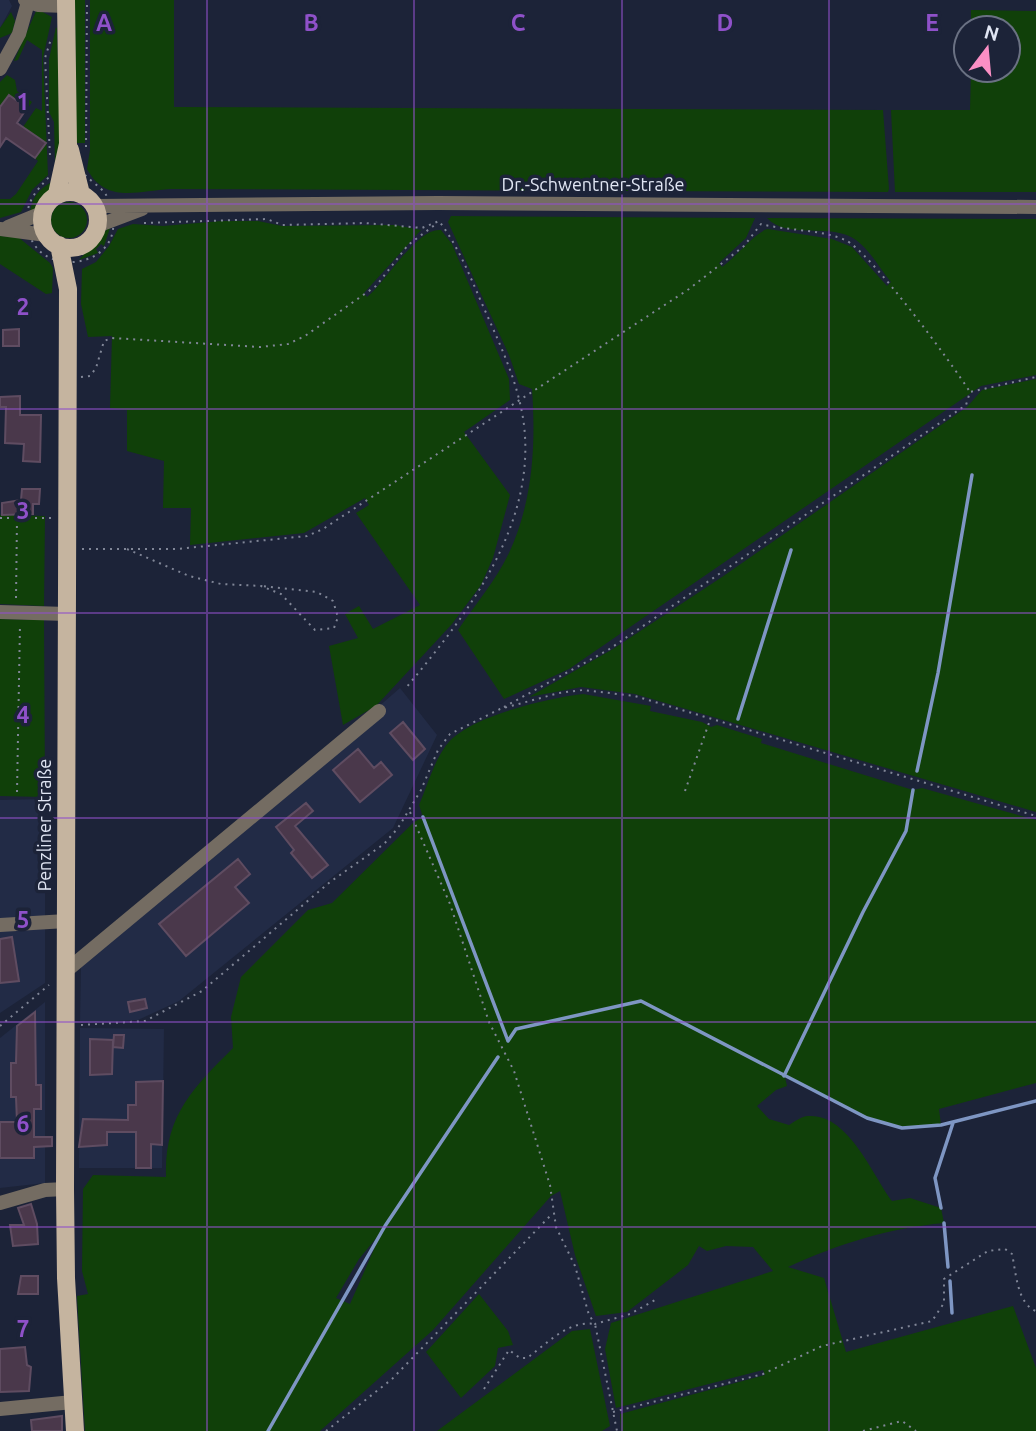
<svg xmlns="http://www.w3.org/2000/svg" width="1036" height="1431" viewBox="0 0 1036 1431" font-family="Ubuntu,sans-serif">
  <rect width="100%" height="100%" fill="#1c2338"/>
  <path fill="#222b46" d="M0,0H9L12,6L0,28Z
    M400,688L437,735L393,828L179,1001L138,1020L80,1023L81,966Z
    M45,799V983L0,1013V800Z
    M45,1002V1183L0,1188V1038Z
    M80,1028L164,1029L162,1168H79Z"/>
  <path fill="#104009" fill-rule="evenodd" d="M75,0H85V143H76Z
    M90,0H174V107L883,110L889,189L888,192L170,189C137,191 106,204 87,169L90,150Z
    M37,9L52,17L43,58L48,175L32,190L21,212L0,218V199H10L16,194L38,161L35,158L46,143L23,127L36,108L42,111V50L27,40L18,60L14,61Z
    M971,10L1036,11V192H895L891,110H970L971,70H1008V28H971Z
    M11,12L15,21L12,33L0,38V28Z
    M56,27L57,29L61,169L55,164L54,122L49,112V59Z
    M7,75L15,80L17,91L32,102L28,108L9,95L0,107V82Z
    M54,181L53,191L30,216C30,199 39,188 54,181Z
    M51 220a18 18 0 1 1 36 0a18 18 0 1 1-36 0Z
    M451,216L755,218L746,238L719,263L722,267C734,259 756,231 768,229L832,239L852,247L887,286L891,282C880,269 870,250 856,240C832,222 787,240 767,218L1036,219V375L981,386L569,669L504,699L458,630C475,605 496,580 509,553C533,501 536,445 532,389L519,384L509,355L448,222Z
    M222,221H258L282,226L395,225L421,230L364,293L367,297C386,282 417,227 441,230L452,244L509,379L510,400L464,432L510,495L493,558L481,585L452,624L376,706L343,725L329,646L358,638L345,614L359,606L373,629L420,605L356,513L369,505L365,498L304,533L190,545L191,508H163L164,461L127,451V410L110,408L112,336L88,337L81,304L82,269L96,262L109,246L118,229L133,224L163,226Z
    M111,225L104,246L101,244L96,249L98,253L79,260Z
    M0,236L18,237L50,263L53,268L52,293L46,294L0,264Z
    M1036,379V812L635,694L581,687L529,697L613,649L722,577L967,407L982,390Z
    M0,515L45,516L44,606L0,604Z
    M0,619L44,620L45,797L0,796Z
    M583,694L651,706L650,711L702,722L711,727L717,725L762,739L761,743L913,790L922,788L1036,820V1083L939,1109L941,1125L902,1128L867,1118L785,1077L787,1086L776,1090L757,1106L769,1119L789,1125C794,1122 802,1116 808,1116C848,1113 872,1174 892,1201L910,1198L941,1208L944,1223C889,1228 838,1244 788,1267L824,1278L846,1352L1013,1306L1036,1368V1431H621L620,1414L765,1375L763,1370L616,1408L605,1349L611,1323L773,1271L753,1247L726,1246L707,1251L699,1246L688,1265L627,1312L596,1316L575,1255L560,1191L551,1196L433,1330L320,1431H85L77,1296L88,1294L82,1271L83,1189L93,1175L166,1177C164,1116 193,1088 233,1048L231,1017L241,977L308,910L332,903L414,822L423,817L419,805C428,785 436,752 454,737C481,714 549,698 583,694ZM382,1231L350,1304L336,1298L359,1259Z
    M479,1294L508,1331L513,1345L498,1348L495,1366L461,1398L426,1352Z
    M590,1329L610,1426L602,1431H437L572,1331Z"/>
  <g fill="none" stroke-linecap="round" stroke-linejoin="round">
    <path stroke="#7e96c3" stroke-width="3.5" d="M738,719L791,550
      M917,771L938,673L972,475
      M423,817L508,1041
      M508,1041L516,1029L641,1001L867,1118L902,1128L941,1125L1036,1101
      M784,1076L863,912L906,831L913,790
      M941,1208L935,1178L953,1123
      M944,1223L948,1267
      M950,1281L952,1313
      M268,1431L385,1226L498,1057"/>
  </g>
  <path fill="#4a384b" stroke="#5f4c61" stroke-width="2" d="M9,95L27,108L17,123L46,143L35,158L6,138L0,147V107Z
    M19,329V346H3V330Z
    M20,396V415H41L40,462L23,461L24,444L5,443L6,407H0V397Z
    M22,489H40L39,504H33V514L2,515V503L21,500Z
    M403,722L425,749L413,760L390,733Z
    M358,749L374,768L381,762L392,775L360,802L333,770Z
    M306,803L313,811L295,826L328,865L312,878L291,853L294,850L276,827Z
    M238,859L250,874L235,887L249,903L186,956L159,924Z
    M12,937L19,981L0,983V939Z
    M145,999L147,1008L130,1012L128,1002Z
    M35,1012L36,1085H41V1109H34V1137H52V1146L34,1147V1158H0V1122H17L16,1097H11V1063H16L17,1026Z
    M114,1035H124L123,1048L113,1047Z
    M90,1039L113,1040L112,1074L90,1075Z
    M163,1081L162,1145L151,1144V1168H136V1132H107V1145L79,1147L83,1119L128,1120V1105H136V1082Z
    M31,1204L37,1224L38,1244L13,1246L10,1225H24L18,1208Z
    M21,1276H38V1294H18Z
    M25,1347L27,1365L31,1367L29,1391L0,1392V1349Z
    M62,1416V1431H32L31,1420Z"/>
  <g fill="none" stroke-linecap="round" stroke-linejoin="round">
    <path stroke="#808697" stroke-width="2" stroke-dasharray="2 5" stroke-linecap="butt" d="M86,147L87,0
      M50,155L45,58L51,39
      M85,175C91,181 100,187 105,193C109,199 110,208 112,214C125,269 36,281 28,228C24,204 34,193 50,176Z
      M144,223L267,219L282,225L365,223L422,228L439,221C461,250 472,282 487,315C503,351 519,386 524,425C536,527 466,616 405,689
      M81,377L90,376L96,368L104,341L112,338L260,347L288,344L305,336L376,286L408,245L436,224
      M0,518H52
      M82,549H177L307,536L323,529L689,289L744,246L761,224C788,231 820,229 845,240C869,250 953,365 970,392
      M127,549L189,576L221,584L261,586L281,594L315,630L334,628L338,617L333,601L317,592L261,586
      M16,598L17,519
      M504,707L608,650L966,405L970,392L1036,377
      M685,791L710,720
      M17,792L20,624
      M410,812L450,904L489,1022L514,1071L550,1185L556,1227L575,1266L589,1315L595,1324L630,1314L657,1299
      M81,1025L145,1021L202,991L330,882L384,844L398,828L421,790L438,750L450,734L500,709L559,693L583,690L635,696L1036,816
      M0,1026L49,985
      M484,1389L509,1350L520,1358H527C548,1343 568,1320 595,1324L617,1431
      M613,1412L763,1374L822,1346L932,1321L944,1303V1279L988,1251L1005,1249L1012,1254C1016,1272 1017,1304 1036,1311
      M326,1431L392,1379L552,1214
      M863,1431L902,1421L916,1431"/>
    <path stroke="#746c62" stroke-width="14" d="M25,0L38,5L66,6
      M0,69L19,34L28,2
      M94,206L438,203L1036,207
      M97,226L142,209
      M8,227L42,213
      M0,229L46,235
      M0,612L67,614
      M0,925L66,921
      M66,971L379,711
      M0,1203L45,1190L65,1189
      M0,1409L73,1402"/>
    <path stroke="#c5b49f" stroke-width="18" d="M70,150L81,194
      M42 220a28 28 0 1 1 56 0a28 28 0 1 1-56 0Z
      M57,194L68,144L66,0
      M59,245L68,289L65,1189L66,1278L75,1431"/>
  </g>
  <path fill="none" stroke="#8f51c9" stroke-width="2" stroke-opacity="0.55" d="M207,0V1431M414,0V1431M622,0V1431M829,0V1431M0,204H1036M0,409H1036M0,613H1036M0,818H1036M0,1022H1036M0,1227H1036"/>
  <g text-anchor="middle" stroke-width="7" stroke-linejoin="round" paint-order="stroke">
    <g font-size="18" fill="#e0e5f3" stroke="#1c2338">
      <text x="593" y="191">Dr.-Schwentner-Straße</text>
      <text transform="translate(45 825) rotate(-90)" y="6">Penzliner Straße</text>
    </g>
  </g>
  <g font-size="23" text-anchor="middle" font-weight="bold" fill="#8f51c9" stroke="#1c2338" stroke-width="7" stroke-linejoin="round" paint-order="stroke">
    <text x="104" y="31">A</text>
    <text x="311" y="31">B</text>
    <text x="518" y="31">C</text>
    <text x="725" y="31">D</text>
    <text x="932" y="31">E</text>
    <text x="23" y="110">1</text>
    <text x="23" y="315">2</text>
    <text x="23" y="519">3</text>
    <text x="23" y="723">4</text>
    <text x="23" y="928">5</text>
    <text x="23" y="1132">6</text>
    <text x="23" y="1337">7</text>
  </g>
  <g transform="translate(987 49) rotate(16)"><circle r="33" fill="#1c2338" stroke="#6a7183" stroke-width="2"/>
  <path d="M0-5L12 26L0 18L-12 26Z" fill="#fb8fc5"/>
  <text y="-10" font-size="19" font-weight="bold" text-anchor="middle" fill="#e0e5f3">N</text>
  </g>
</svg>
